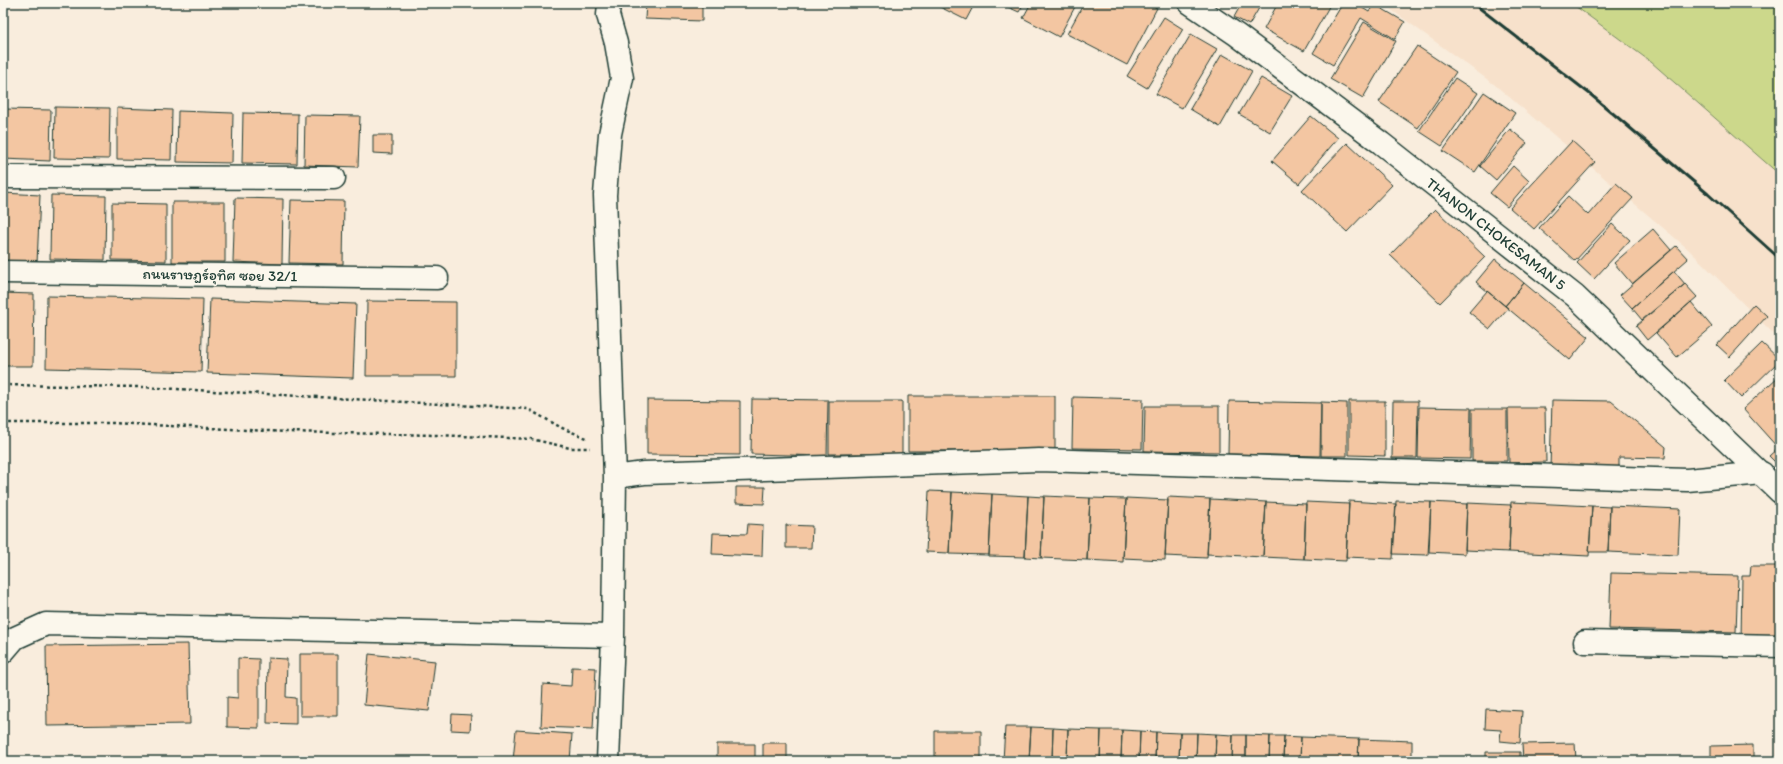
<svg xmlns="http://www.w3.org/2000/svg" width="1783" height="764" viewBox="0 0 1783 764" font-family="Itim,'Playpen Sans Thai',sans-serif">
  <rect width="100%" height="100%" fill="#f9eddd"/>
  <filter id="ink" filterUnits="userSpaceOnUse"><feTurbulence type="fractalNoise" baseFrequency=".025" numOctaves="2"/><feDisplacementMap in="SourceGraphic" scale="8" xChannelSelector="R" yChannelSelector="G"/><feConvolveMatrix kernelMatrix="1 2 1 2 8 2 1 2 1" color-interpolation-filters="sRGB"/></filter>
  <g filter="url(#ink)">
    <path fill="#f7e1cb" d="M1382,3H1571L1651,62L1780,175V340L1688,249L1495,85Z"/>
    <path fill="#ccd88b" stroke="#768a60" d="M1571,3H1780V175L1651,62Z"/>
    <path fill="#f3c6a2" stroke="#1f3d34" d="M646,3H702V21L645,19Z
      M932,3H975L966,20Z
      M999,3H1024L1019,12Z
      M1031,3H1077L1059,37L1023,18Z
      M1084,3H1146L1157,8L1127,65L1067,34Z
      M1242,3H1262L1249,25L1234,17Z
      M1278,3H1331L1304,51L1264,29Z
      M1343,3H1354L1369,12L1374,4L1405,22L1395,39L1361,18L1333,65L1313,53Z
      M1164,17L1183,29L1147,88L1127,76Z
      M1364,22L1396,41L1363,98L1330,79Z
      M1191,34L1217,49L1182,108L1156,94Z
      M1417,46L1456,72L1418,128L1379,102Z
      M1222,54L1252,71L1220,127L1190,109Z
      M1261,78L1292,96L1270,132L1239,114Z
      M1455,78L1478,93L1442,146L1419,131Z
      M1484,92L1515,113L1475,172L1443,151Z
      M55,107L110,108L109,159L54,158Z
      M117,108L172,110L171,160L117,159Z
      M3,109L51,110L50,161L3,159Z
      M178,111L233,113L232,163L177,162Z
      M243,113L298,114L297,164L242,163Z
      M305,115L360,116L358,167L304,165Z
      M1311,116L1338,138L1299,184L1272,161Z
      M1510,129L1527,143L1496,180L1480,166Z
      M373,135H392V154L373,153Z
      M1572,141L1595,162L1534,229L1510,208Z
      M1347,143L1392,185L1347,232L1302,190Z
      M1513,166L1529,181L1507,207L1490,193Z
      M1616,183L1633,198L1575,261L1539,228L1568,196L1588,215Z
      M3,193L40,195L37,264L3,263Z
      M51,195L106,196L105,260L50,259Z
      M235,198L283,199L282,264L233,262Z
      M291,200L344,201L343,264L289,263Z
      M172,202H225V262H172Z
      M112,203L166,204V261L112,260Z
      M1435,209L1485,257L1440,303L1390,255Z
      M1612,224L1630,240L1594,279L1577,263Z
      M1653,229L1671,250L1632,284L1614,263Z
      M1676,246L1688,259L1632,308L1620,295Z
      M1495,259L1524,283L1505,306L1476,282Z
      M1674,271L1685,284L1642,320L1632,308Z
      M1524,283L1589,337L1570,360L1505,306Z
      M1685,284L1697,297L1647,340L1636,326Z
      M1487,291L1508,308L1490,329L1469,312Z
      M3,293L34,294L33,366H3Z
      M47,296L203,299L201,372L46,368Z
      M210,299L356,304L353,378L207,373Z
      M367,301L456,302V376H366Z
      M1691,302L1712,327L1677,357L1656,333Z
      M1754,304L1767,316L1730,357L1717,345Z
      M1762,343L1780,360L1741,398L1724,380Z
      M1780,375V446L1778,448L1743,409Z
      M908,396H1055V451H908Z
      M1073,397L1143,399L1142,449L1072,448Z
      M752,399L828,400L827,456L751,454Z
      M647,400L740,401V455L647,454Z
      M1552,400L1611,401L1666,447L1665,458L1619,457V470L1550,468Z
      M829,401H902V454H829Z
      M1229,401L1321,403L1320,456L1228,454Z
      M1349,401H1385V456L1349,455Z
      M1393,401H1418L1417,458H1392Z
      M1321,402L1347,403V456H1321Z
      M1145,406H1219V452L1144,451Z
      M1419,407L1471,408L1470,459L1418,458Z
      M1508,408H1545L1546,462L1509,463Z
      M1472,409H1507V461H1472Z
      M1780,446V467L1769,456Z
      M736,487H765L764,504L736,503Z
      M929,491L952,492L949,553L926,552Z
      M952,492L992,494L989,555L949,554Z
      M992,494L1028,496L1025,557L989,556Z
      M1028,496L1044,497L1041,558L1025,557Z
      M1044,496L1090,498L1087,560L1041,558Z
      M1168,497L1210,499L1207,558L1165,556Z
      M1090,498L1126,499L1123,562L1087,560Z
      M1126,498L1168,500L1165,560L1123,558Z
      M1210,499L1266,502L1263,557L1207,554Z
      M1349,501L1396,504L1393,559L1346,557Z
      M1396,501L1431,502L1428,555L1393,554Z
      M1266,502L1306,504L1304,559L1263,557Z
      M1306,502L1349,504L1346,561L1304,559Z
      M1431,502L1467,504L1465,554L1429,552Z
      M1511,502L1592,506L1589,556L1509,552Z
      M1467,503L1511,505L1509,552L1465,550Z
      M1592,506L1610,507L1608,552H1589Z
      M1610,506L1680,509L1678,555L1608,552Z
      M748,524L763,525L762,556L712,554L713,533L747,534Z
      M786,525L812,526L811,548H786Z
      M1751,566H1780V642L1741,641L1742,576H1750Z
      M1611,573L1738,576L1736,632L1609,629Z
      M188,644L190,724L47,726L46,646Z
      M300,654H338V716H300Z
      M369,654L435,661L429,711L364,705Z
      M238,658L259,659V728L227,727V697L238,698Z
      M268,658L287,659L286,697L296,698V724L267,723Z
      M572,667L596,668L593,729L541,727L543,684L571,686Z
      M1486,709L1522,711L1520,743L1500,741L1501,730L1485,729Z
      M452,714L471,715L470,731L451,730Z
      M1005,727H1031L1029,761H1003Z
      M1031,727L1053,728L1052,761H1029Z
      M1053,728L1068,729L1067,761H1052Z
      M1068,729L1101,730L1100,761H1067Z
      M516,730L572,734L570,761H513Z
      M1101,730H1122L1121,761H1100Z
      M1122,730L1140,731L1139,761H1121Z
      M935,731H981V761H935Z
      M1140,731L1156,732L1155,761H1139Z
      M1156,732L1180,733L1179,761H1155Z
      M1180,733H1197L1196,761H1179Z
      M1197,733L1216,734L1215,761H1196Z
      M1216,734L1233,735L1232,761H1215Z
      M1233,735H1246V761H1232Z
      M1246,735L1270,736L1269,761H1246Z
      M1270,736H1284L1283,761H1269Z
      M1284,736L1301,737L1300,761H1283Z
      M1301,737L1359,739L1358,761H1300Z
      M1359,739L1412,741V761H1358Z
      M763,743H787V761H763Z
      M1575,743L1576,761H1523L1522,744Z
      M717,744H755V761H717Z
      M1753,745V761H1711V746Z
      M1486,752H1520V761H1486Z"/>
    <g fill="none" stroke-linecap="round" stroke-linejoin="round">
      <defs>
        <path id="minor" d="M609,3L608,15L616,43L622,78L610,134L605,195L615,477
          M1190,3L1237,35L1381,143L1575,296L1780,492
          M3,177L334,178
          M3,272L437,278
          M1585,642L1780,646
          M3,652L15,638L46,624L613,636
          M608,761L613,636L615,477L644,473L1039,460L1687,480L1762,473"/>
      </defs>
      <use href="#minor" stroke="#1f3d34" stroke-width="25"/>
      <path stroke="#1f3d34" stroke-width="2.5" stroke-dasharray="3 3" stroke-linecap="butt" d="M3,385L142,387L528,409L562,428L589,439
        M3,423H112L287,432L436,435L531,439L570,448H590"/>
      <use href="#minor" stroke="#fbf7ec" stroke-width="22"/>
      <path stroke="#1f3d34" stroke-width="3" d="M1473,3L1590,94L1708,194L1780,259"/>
    </g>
  </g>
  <g text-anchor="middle" stroke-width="3" stroke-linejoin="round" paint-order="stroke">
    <g font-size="15" fill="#1f3d34" stroke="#fbf7ec">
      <text transform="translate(1496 234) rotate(38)" y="5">THANON CHOKESAMAN 5</text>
      <text transform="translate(220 275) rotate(1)" y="5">ถนนราษฎร์อุทิศ ซอย 32/1</text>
    </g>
  </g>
  <rect width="1783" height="764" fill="none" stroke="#fbf7ec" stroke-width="16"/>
  <rect x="8" y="8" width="1767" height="748" fill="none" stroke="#1f3d34" stroke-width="1.5" filter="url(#ink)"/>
</svg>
